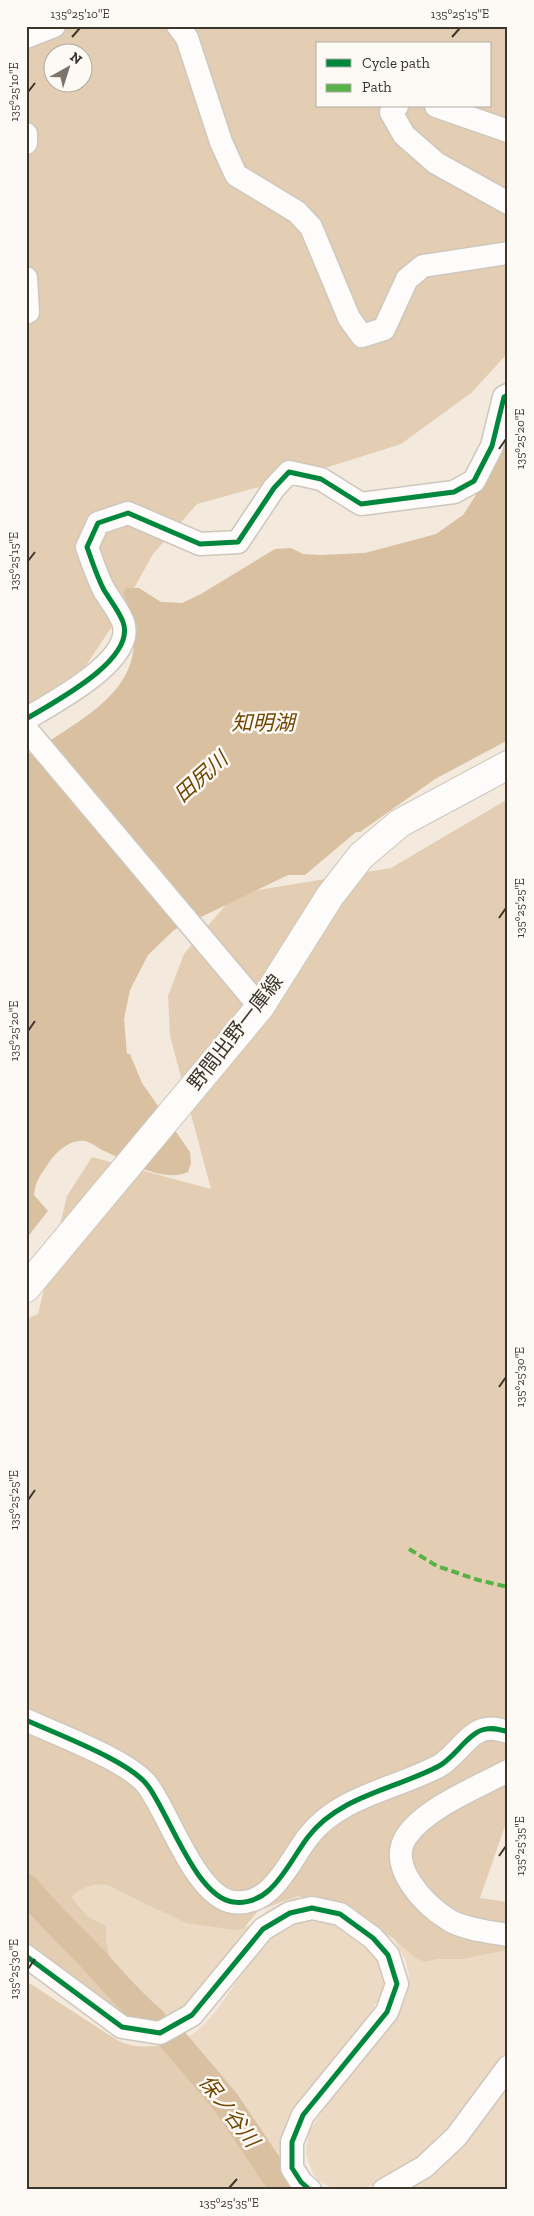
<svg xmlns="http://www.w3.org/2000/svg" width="534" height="2216" viewBox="0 0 534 2216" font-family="'Zilla Slab','Noto Sans JP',serif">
  <rect width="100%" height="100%" fill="#f3e9dd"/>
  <path fill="#ecdac4" d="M100,1883L204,1925L235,1930L250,1925L268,1910L293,1897L297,1896L301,1899L272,1909L253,1924L185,2009L164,2021L150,2023C127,1994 104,1965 106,1926L87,1916L71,1897L86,1886Z
    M311,1921L334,1925L362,1942L377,1956L384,1978L383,1988L379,1999L354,2038L291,2111L282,2135V2161L217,2079L188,2062L180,2056L172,2044C179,2041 187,2038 193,2034C235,2004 252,1925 311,1921Z
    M394,1939L415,1958L424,1962L438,1959H463L508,1950V2052L470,2103L428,2152L376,2184L357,2190H336L319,2181L313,2173L306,2155L308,2133L339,2086L396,2019L403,2005L407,1995L409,1974L405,1959Z
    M508,2083V2190H408L442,2165Z"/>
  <path fill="#e3ceb3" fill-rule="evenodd" d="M26,26H508V353L471,393L401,444L303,475L197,504L153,554L117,619L81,673L26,724ZM318,44H490V106H318ZM52,52H82V82H52Z
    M508,799V1824L505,1826L480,1898L508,1902V1950L463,1959H438L424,1962L415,1958L394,1939L346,1908L297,1896L258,1911L243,1929L235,1930L186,1923L109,1886C94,1882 83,1887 71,1897L87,1916L106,1926C104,1965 127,1994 150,2023L124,2017L26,1950V1319L38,1314L67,1196L92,1157L211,1189L170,1036L168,996L184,954L235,894L391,868Z
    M26,1981L117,2040C138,2050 150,2046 172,2044L180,2056L188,2062L217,2079L282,2161L294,2190H26Z"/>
  <path fill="#d8c0a1" d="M508,441V740L435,779L360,832H356L305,875H288L174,930L148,955L130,990L124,1019L127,1054H130L142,1083L190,1152L191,1163L188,1172C163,1184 125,1160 102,1150C97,1147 90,1142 85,1141C71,1139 57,1151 50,1161C42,1173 35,1181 34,1195L48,1211L26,1239V756C90,713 162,684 123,593L126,588H139L161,602L182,603L201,594L275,549L291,548L303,554L321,555L365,553L436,534L463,515L476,495L491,455Z"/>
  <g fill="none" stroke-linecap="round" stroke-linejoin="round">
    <path stroke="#d8c0a1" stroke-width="28" d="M26,1888C46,1913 70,1935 92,1958C112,1980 130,2002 153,2021
      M169,2035L225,2101L285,2190"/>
    <defs>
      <path id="minor" d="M178,26L187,38L221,142L236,175L297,212L311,227L349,318L362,336L384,329L407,279L423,266L508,253
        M26,37L54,26
        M397,106L391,112L404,135L436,163L508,203
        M436,106L508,131
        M26,134V143
        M26,278L28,312L26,313
        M26,719C52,703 137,660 123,622C119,611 110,600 104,590C97,577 92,561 87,547L98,523L128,513L200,544L238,542L274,488L289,472L321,479L361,504L454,492L474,481L492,446L504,397L508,395
        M26,729L260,1007
        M26,1720C56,1734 130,1761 148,1786C169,1814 196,1897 233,1902C272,1907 288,1863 308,1837C339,1796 396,1789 439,1766C454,1758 467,1735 482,1730C491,1727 499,1729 508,1732
        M508,1771C478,1787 425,1808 406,1837C387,1867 425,1905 449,1920C463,1929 491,1932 508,1935
        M26,1956L122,2027L160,2033L192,2015L263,1929L290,1913L312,1908L340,1914L373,1938L388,1955L397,1984L387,2012L303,2115L292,2142V2168L301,2182L310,2190
        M384,2190L424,2167L456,2137L508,2067"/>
      <path id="major" d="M26,1288L260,1007L330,896L361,856L400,823L508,765"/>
    </defs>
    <use href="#minor" stroke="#cec7bd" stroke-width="25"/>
    <use href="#major" stroke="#cec7bd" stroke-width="30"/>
    <use href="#minor" stroke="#fdfcfa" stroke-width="22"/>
    <use href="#major" stroke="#fdfcfa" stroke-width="28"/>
    <path stroke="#57b246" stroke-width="4" stroke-dasharray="8 4" stroke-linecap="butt" d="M409,1549L437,1566L478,1580L508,1587"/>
    <defs>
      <path id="cycleway" d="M26,719C52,703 137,660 123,622C119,611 110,600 104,590C97,577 92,561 87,547L98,523L128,513L200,544L238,542L274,488L289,472L321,479L361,504L454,492L474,481L492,446L504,397L508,395
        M26,1720C56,1734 130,1761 148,1786C169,1814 196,1897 233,1902C272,1907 288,1863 308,1837C339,1796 396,1789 439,1766C454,1758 467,1735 482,1730C491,1727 499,1729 508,1732
        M26,1956L122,2027L160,2033L192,2015L263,1929L290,1913L312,1908L340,1914L373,1938L388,1955L397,1984L387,2012L303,2115L292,2142V2168L301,2182L310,2190"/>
    </defs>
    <use href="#cycleway" stroke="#fdfaf5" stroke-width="8"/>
    <use href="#cycleway" stroke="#00873e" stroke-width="5"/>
  </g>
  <path fill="none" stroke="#3c352c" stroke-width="2" d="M72,37L80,28M452,37L460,28M28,92L35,83M499,449L506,439M28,561L35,552M499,918L506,908M28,1031L35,1021M499,1387L506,1377M28,1500L35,1490M499,1856L506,1846M28,1969L35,1959M229,2188L237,2179"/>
  <g text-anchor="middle" stroke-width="5" stroke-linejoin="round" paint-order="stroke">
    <g font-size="20" fill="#3c352c" stroke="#fdfaf5">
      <text transform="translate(235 1032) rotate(-52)" y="7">野間出野一庫線</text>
    </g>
    <g font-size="21" font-style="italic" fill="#6f4700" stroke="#fdfaf5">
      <text x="263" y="730">知明湖</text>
      <text transform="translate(201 777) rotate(-42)" y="7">田尻川</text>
      <text transform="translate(229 2111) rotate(53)" y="7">保ノ谷川</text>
    </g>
  </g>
  <rect width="534" height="2216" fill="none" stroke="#fdfaf5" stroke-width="55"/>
  <rect x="316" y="42" width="175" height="65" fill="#fdfaf5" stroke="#b0aba5"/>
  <rect x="326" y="59" width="25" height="8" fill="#00873e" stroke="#b0aba5"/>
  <text x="362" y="68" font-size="15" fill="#3c352c">Cycle path</text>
  <rect x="326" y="84" width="25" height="8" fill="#57b246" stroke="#b0aba5"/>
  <text x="362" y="92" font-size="15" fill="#3c352c">Path</text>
  <g transform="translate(68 68) rotate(39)"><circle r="24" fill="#fdfaf5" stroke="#b0aba5"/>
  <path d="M0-4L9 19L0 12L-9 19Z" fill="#7c746a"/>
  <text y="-8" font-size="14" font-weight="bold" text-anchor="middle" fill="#3c352c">N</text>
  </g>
  <rect x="28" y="28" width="478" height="2160" fill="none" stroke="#3c352c" stroke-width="2"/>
  <g font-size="12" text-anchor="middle" fill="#3c352c">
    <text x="80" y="18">135°25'10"E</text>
    <text x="460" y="18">135°25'15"E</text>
    <text transform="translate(14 92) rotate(-90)" y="4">135°25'10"E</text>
    <text transform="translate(520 439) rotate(-90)" y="4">135°25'20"E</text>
    <text transform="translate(14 561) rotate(-90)" y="4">135°25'15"E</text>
    <text transform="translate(520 908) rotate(-90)" y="4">135°25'25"E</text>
    <text transform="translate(14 1031) rotate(-90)" y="4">135°25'20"E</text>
    <text transform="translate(520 1377) rotate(-90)" y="4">135°25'30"E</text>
    <text transform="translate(14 1500) rotate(-90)" y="4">135°25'25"E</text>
    <text transform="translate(520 1846) rotate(-90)" y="4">135°25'35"E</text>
    <text transform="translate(14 1969) rotate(-90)" y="4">135°25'30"E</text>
    <text x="229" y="2207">135°25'35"E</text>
  </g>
</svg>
